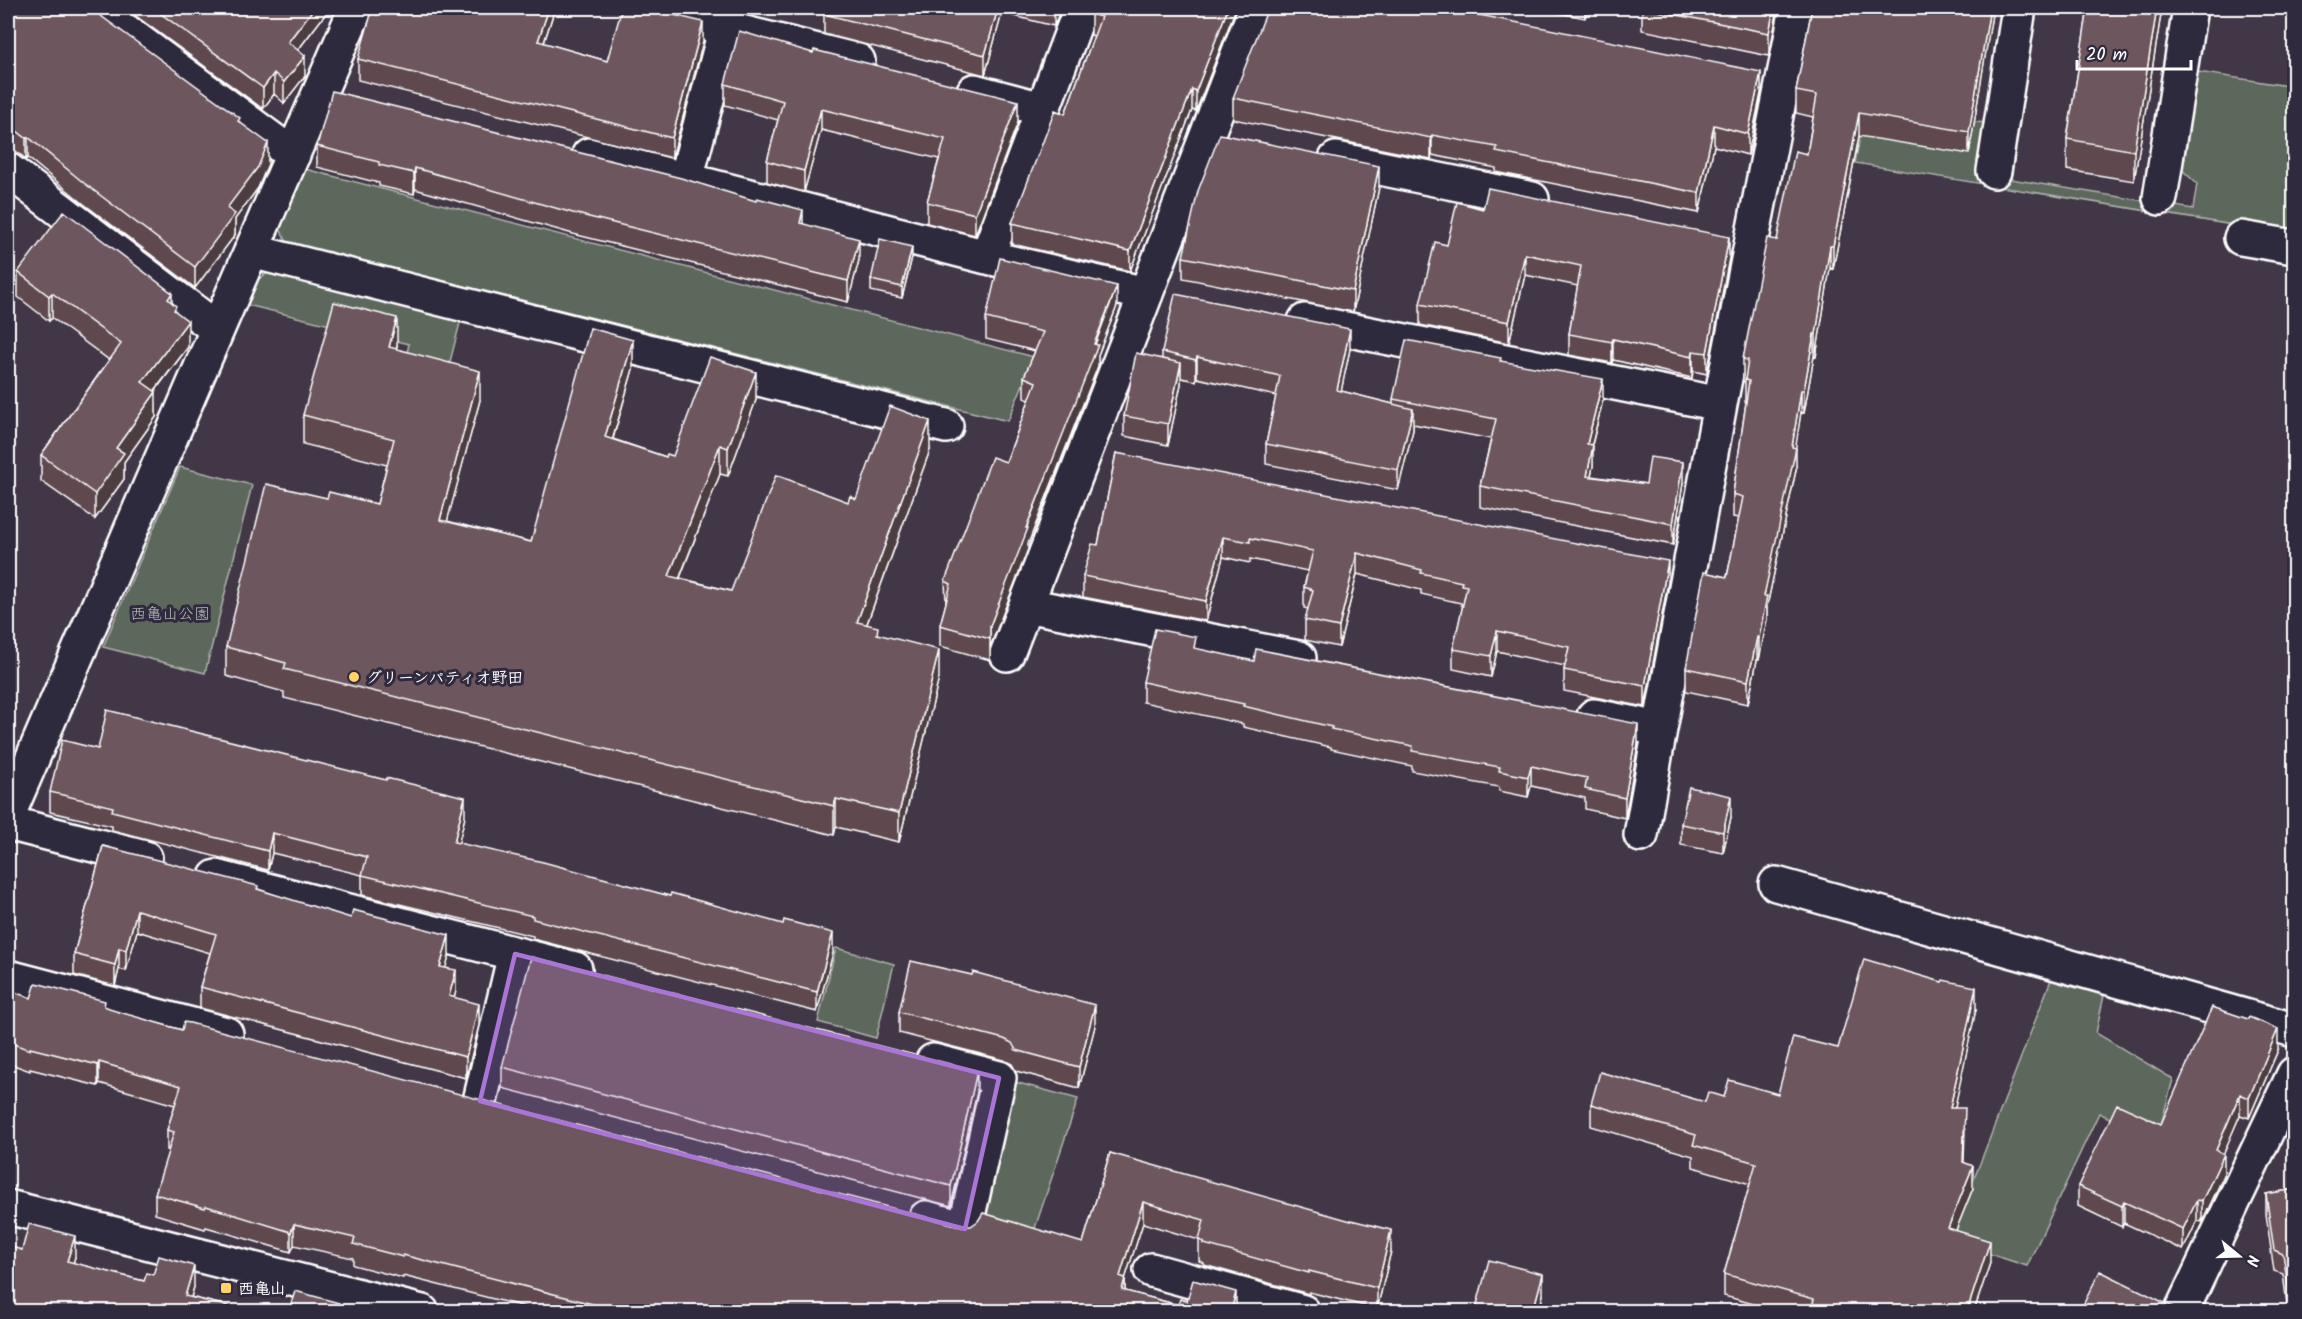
<svg xmlns="http://www.w3.org/2000/svg" width="2302" height="1319" viewBox="0 0 2302 1319" font-family="Kalam,'Klee One',sans-serif">
  <rect width="100%" height="100%" fill="#423747"/>
  <filter id="ink" filterUnits="userSpaceOnUse"><feTurbulence type="fractalNoise" baseFrequency=".0167" numOctaves="2"/><feDisplacementMap in="SourceGraphic" scale="12" xChannelSelector="R" yChannelSelector="G"/><feConvolveMatrix kernelMatrix="1 2 1 2 8 2 1 2 1" color-interpolation-filters="sRGB"/></filter>
  <g filter="url(#ink)">
    <path fill="#5d675b" stroke="#aeb3ad" stroke-width="1.5" d="M1884,8L1975,122L1987,123L1980,174L2193,209L2197,184L2176,164L2192,71L2294,87V235L1855,163Z
      M305,169L1034,357L1008,421L287,242L279,227Z
      M271,271L461,319L444,385L402,375L409,344L247,305L258,279Z
      M180,467L252,485L205,673L103,647Z
      M836,948L894,964L876,1038L818,1022Z
      M2054,972L2106,986L2096,1033L2173,1079L2157,1140L2099,1113L2027,1266L1950,1241Z
      M1011,1081L1078,1099L1029,1246L975,1230Z"/>
    <g fill="none" stroke-linecap="round" stroke-linejoin="round">
      <defs>
        <path id="minor" d="M94,8L293,155
          M644,8L858,61
          M1256,8L1026,605L1299,658
          M974,91L1042,109
          M589,155L987,257L1146,294
          M1336,159L1532,199
          M8,170L217,329
          M1994,171L2019,8
          M686,179L731,8
          M2160,198L2190,8
          M2241,238L2294,247
          M251,251L946,426
          M987,257L1081,8
          M1305,321L1720,404
          M1007,654L1026,605
          M1594,716L1660,729L1720,404L1797,8
          M8,815L356,8
          M8,823L145,858
          M1641,835L1660,729
          M216,877L575,969
          M1776,884L2294,1030
          M8,977L226,1034
          M480,1101L515,954
          M8,1207L422,1312
          M926,1218L965,1229L999,1078L933,1061
          M1151,1270L1303,1312
          M2181,1312L2294,1074"/>
      </defs>
      <use href="#minor" stroke="#fff" stroke-width="38"/>
      <use href="#minor" stroke="#2f2a3d" stroke-width="33"/>
    </g>
    <path fill="#5e4a50" stroke="#fff" stroke-width="1.5" d="M8,8L240,122L268,164L258,188L235,219V235L195,288L84,204L28,158L26,159L8,145Z
      M125,8H330L298,50L305,76L284,103L274,94L263,109Z
      M379,8H555L544,43L607,61L703,42L672,158L358,80V59L377,15Z
      M825,8H1061L1054,26L1002,13L985,75L824,34V14Z
      M1093,8H1236L1196,111L1192,110L1130,271L1012,244V223L1065,114L1094,36L1091,35V14Z
      M1532,8H1588L1585,18Z
      M1642,8H1778L1769,56L1642,30Z
      M1812,8H1993L1969,154L1859,136L1833,269L1830,268L1816,357L1814,356L1804,413L1801,412L1795,448L1796,470L1767,606V619L1759,660H1757L1748,704L1686,691V668L1727,577L1739,518L1733,517V494L1746,402H1745V382L1743,381V359L1777,240L1807,154L1813,117L1796,113V91Z
      M2088,8H2162L2134,181L2067,170V139Z
      M725,84L1018,122L975,235L927,223V202L939,159L821,130L804,192L767,182V161L778,120L725,105Z
      M1761,93L1748,155L1714,146L1699,213L1496,172V168L1432,155L1431,159L1233,119V98Z
      M317,146L803,224L859,260L848,302L573,234L415,189L414,194L379,186V183L317,167Z
      M1379,187L1353,312L1183,278V257Z
      M1483,209L1729,258L1707,374L1693,371L1692,378L1613,360L1612,363L1569,355V334L1578,286L1525,275L1509,343L1420,325V304L1447,245Z
      M912,257L902,298L871,291V280Z
      M18,272L172,302L176,312L188,347L155,391L156,417L124,462V479L95,519L41,481V455L109,360L52,318L49,321L18,297Z
      M1117,306L1098,355V366L1028,544V549L990,647V660L940,646V625L946,603L945,581L1006,462L1029,400L1024,398V377L1035,351L986,339V318Z
      M397,346L396,349L480,400L447,521L531,542L633,369L613,439L666,457L673,456L756,400L728,476L720,474L680,578L731,591L848,502L856,499L930,450L867,624L878,635L939,678L899,842L836,827L834,835L284,698V692L226,676V647L327,498L377,504L387,465L303,444V415Z
      M1350,349L1341,391L1393,404V399L1501,361L1603,400L1592,445L1593,466L1591,476L1646,484L1683,483L1673,545L1480,507V486L1491,439L1413,424V430L1398,490L1266,464V444L1276,396L1197,378L1196,381L1181,378V384L1168,445L1124,436V416L1162,359V352Z
      M1116,453L1668,582L1645,707L1564,691V670L1565,666L1497,651L1491,677L1453,669V649L1463,605H1461V603L1421,594V590L1357,574L1339,647L1305,640V620L1308,609L1304,608V587L1308,571L1250,559V563L1223,557L1206,621L1083,597V576L1098,545Z
      M1196,649L1638,744L1625,818L1585,809V798L1531,786L1528,797L1499,791V787L1412,771V766L1331,749V747L1243,727V724L1143,702V682Z
      M98,749L465,817L458,843L833,953L817,1012L533,939V936L362,895V875L272,853L268,870L112,830V826L50,812V792Z
      M1731,817L1723,853L1681,845V824Z
      M103,846L258,889L449,956L445,968L456,991L454,998L479,1025L466,1078L200,1008V987L210,953L137,931L126,971L119,969L115,986L74,975V954Z
      M8,990L31,998L105,1007L112,1011L182,1030L960,1226L1083,1243L1110,1153L1391,1251L1377,1309L1309,1292V1294L1204,1265V1263L1199,1261V1240L1143,1223L1125,1279V1291L1178,1305L1236,1311H541L403,1276V1278L353,1265V1258L294,1245L291,1252L206,1227L205,1229L155,1214V1194L169,1151L167,1150V1130L175,1105L99,1083L98,1086L30,1069V1071L8,1063Z
      M1976,1009L1954,1108L1965,1130L1964,1162L1973,1188L1956,1230L1990,1263L1974,1311H1779L1724,1296V1274L1750,1184L1693,1167V1156L1591,1126V1104L1705,1102L1724,1097L1778,1094L1838,1048Z
      M899,1012L1095,1026L1079,1088L1016,1071L1012,1064L1004,1060L899,1033Z
      M2278,1050L2249,1118L2240,1115L2223,1153L2224,1175L2202,1222L2197,1221L2183,1250L2124,1223L2122,1227L2078,1206V1186L2161,1124Z
      M502,1067L977,1092L951,1206L502,1088Z
      M2295,1189V1311H2288L2283,1274L2274,1271L2266,1214V1194Z
      M22,1250L75,1257L73,1263L144,1281L194,1287L191,1297L247,1311H8Z
      M1543,1295L1539,1311H1476V1308Z
      M2177,1309V1311H2080Z"/>
    <path fill="#4c3c41" stroke="#fff" stroke-width="1.5" d="M314,8H330L288,63V42Z
      M549,8H555L538,61V41Z
      M998,8H1002V13L985,75V55Z
      M1054,8H1061L1054,26Z
      M1228,8H1236L1196,111V91Z
      M1585,8H1588L1585,18Z
      M1774,8H1778L1769,56V33Z
      M1990,8H1993L1969,154V132Z
      M2157,8H2162L2134,181V151Z
      M703,22V42L672,158V138Z
      M305,56V76L284,103V82Z
      M1761,72V93L1748,155V134Z
      M274,73V94L263,109V88Z
      M1192,89V110L1130,271V251Z
      M1018,101V122L975,235V214Z
      M821,109V130L804,192V171Z
      M1859,113V136L1833,269V246Z
      M1714,125V146L1699,213V193Z
      M1432,135V155L1431,159V138Z
      M28,137V158L26,159V138Z
      M268,143V164L258,188L235,219V235L195,288V267L227,208Z
      M1379,166V187L1353,312V291Z
      M415,168V189L414,194V173Z
      M803,210V231L800,223Z
      M1729,237V258L1707,374V353Z
      M859,239V260L848,302V281Z
      M1830,246V268L1816,357V334Z
      M912,247V257L902,298V287Z
      M1525,254V275L1509,343V322Z
      M1117,286V306L1098,355V366L1028,544V549L990,647V626Z
      M52,293V318L49,321V296Z
      M172,293V318L168,299Z
      M397,318V346L389,376V347Z
      M188,321V347L142,407V382Z
      M1350,329V349L1337,411V390Z
      M1814,334V356L1804,413V390Z
      M1613,339V360L1612,363V342Z
      M633,340V369L605,465V437Z
      M1693,351V371L1692,378V357Z
      M1197,357V378L1196,381V360Z
      M1181,363V384L1168,445V424Z
      M480,371V400L440,548V520Z
      M756,372V400L728,476V448Z
      M1603,379V400L1587,464V444Z
      M1801,390V412L1795,452L1796,448V470L1767,606V619L1759,660V638L1764,596L1792,447Z
      M156,392V417L124,462V479L95,519V494L116,448Z
      M1413,409V430L1398,490V470Z
      M930,421V450L857,651V622Z
      M720,445V474L669,605V576Z
      M1593,445V466L1587,497V476Z
      M1683,462V483L1673,545V524Z
      M1223,537V557L1206,621V601Z
      M1357,553V574L1339,647V627Z
      M1668,561V582L1645,707V686Z
      M1497,631V651L1491,677V656Z
      M1757,637V660L1748,704V681Z
      M939,650V678L899,842V813Z
      M1638,724V744L1625,818V798Z
      M1531,766V786L1528,797V777Z
      M1731,796V817L1723,853V832Z
      M465,797V817L454,862V842Z
      M836,799V827L834,835V806Z
      M272,833V853L268,870V851Z
      M137,910V931L126,971V950Z
      M833,933V953L817,1012V992Z
      M449,935V956L440,988V967Z
      M119,948V969L115,986V965Z
      M456,970V991L449,1017V996Z
      M1976,987V1009L1950,1130V1108Z
      M479,1004V1025L466,1078V1057Z
      M1095,1005V1026L1079,1088V1067Z
      M2278,1029V1050L2249,1118V1098Z
      M99,1062V1083L98,1086V1065Z
      M977,1071V1092L951,1206V1186Z
      M2240,1094V1115L2216,1171V1150Z
      M2224,1154V1175L2202,1222V1201Z
      M1973,1166V1188L1948,1250V1228Z
      M2197,1200V1221L2183,1250V1229Z
      M1143,1202V1223L1125,1279V1298L1122,1311L1120,1276Z
      M2124,1202V1223L2122,1227V1206Z
      M294,1224V1245L291,1252V1232Z
      M1391,1230V1251L1377,1309V1288Z
      M75,1236V1257L67,1282V1261Z
      M1990,1241V1263L1974,1311H1967Z
      M194,1266V1287L187,1311L185,1296Z
      M1543,1274V1295L1539,1311H1533Z
      M1236,1292V1311H1231Z"/>
    <path fill="#6d565d" stroke="#fff" stroke-width="1.5" d="M8,8H90L240,118L238,121L268,143L258,167L227,208L235,214L195,267L84,183L28,137L26,138L8,124Z
      M153,8H314L288,42L305,56L284,82L274,73L263,88Z
      M379,8H549L538,41L607,61L622,8H645L703,22L672,138L358,59L372,11L377,15Z
      M825,8H998L985,55L824,14Z
      M1093,8H1228L1196,91L1192,89L1130,251L1012,223L1055,110L1065,114L1101,17L1091,14Z
      M1268,8H1445L1761,72L1748,134L1714,125L1699,193L1496,152L1497,147L1432,135L1431,138L1233,98Z
      M1642,8H1774L1769,33Z
      M1812,8H1990L1969,132L1859,113L1833,246H1830L1816,334H1814L1804,390H1801L1792,447L1796,448L1764,596H1767L1759,638L1757,637L1748,681L1686,668L1704,572L1727,577L1743,497L1733,494L1749,381L1745,380L1748,360L1743,359L1767,238L1777,240L1795,151L1807,154L1817,95L1796,91Z
      M2088,8H2157L2134,151L2067,139Z
      M739,31L813,53L814,50L1018,101L975,214L927,202L945,139L821,109L804,171L767,161L783,101L725,84Z
      M332,91L681,178L756,201L757,198L803,210L800,223L859,239L848,281L573,213L415,168L414,173L379,165V162L317,146Z
      M1220,134L1379,166L1353,291L1183,257L1198,191Z
      M1488,188L1729,237L1707,353L1693,351L1692,357L1613,339L1612,342L1569,334L1581,266L1525,254L1509,322L1420,304L1435,242L1447,245L1457,202L1483,209Z
      M64,211L172,293L168,299L176,306L174,310L188,321L142,382L156,392L116,448L124,453L95,494L41,455L121,344L52,293L49,296L18,272Z
      M880,239L912,247L902,287L871,280Z
      M1000,258L1117,286L1094,344L1098,345L1026,528H1028L990,626V639L940,625L951,584L945,581L992,457L1006,462L1036,382L1024,377L1043,332L986,318Z
      M1175,294L1350,329L1337,390L1413,409L1398,470L1266,444L1280,376L1197,357L1196,360L1162,352Z
      M334,302L397,318L389,347L480,371L440,520L531,542L590,328L633,340L605,437L666,457L667,454L673,456L710,357L756,372L728,448L720,445L669,576L731,591L776,475L848,502L850,496L856,499L890,406L930,421L857,622L878,627L877,634L939,650L899,813L836,799L834,806L284,669L286,663L226,647L266,484L327,498L329,492L377,504L394,439L303,415Z
      M1406,340L1501,358L1500,361L1603,379L1587,444L1593,445L1587,476L1646,484L1650,457L1683,462L1673,524L1480,486L1496,419L1393,399Z
      M1136,353L1181,363L1168,424L1124,416Z
      M1116,453L1668,561L1645,686L1564,670L1569,647L1497,631L1491,656L1453,649L1467,586L1461,585L1462,582L1421,573L1422,570L1357,553L1339,627L1305,620L1313,590L1304,587L1313,551L1250,538V542L1223,537L1206,601L1083,576L1092,544L1098,545Z
      M1155,629L1196,637L1194,648L1254,661L1256,649L1638,724L1625,798L1585,789L1587,778L1531,766L1528,777L1499,771L1500,767L1412,751L1413,746L1331,729L1332,727L1243,706L1244,704L1143,682Z
      M107,710L386,780V778L465,797L454,842L543,862L670,896L671,893L783,924L784,920L833,933L817,992L533,919V916L362,875L367,857L272,833L268,851L112,811L113,807L50,792L62,740L98,749Z
      M1689,787L1731,796L1723,832L1681,824Z
      M103,846L258,886L257,889L351,918L353,910L449,935L440,967L456,970L449,996L479,1004L466,1057L200,987L216,934L137,910L126,950L119,948L115,965L74,954Z
      M531,957L977,1071L951,1186L502,1067Z
      M1864,959L1942,982L1943,980L1976,987L1950,1108H1965L1963,1162L1973,1166L1948,1228L1990,1241L1967,1311H1811L1814,1299L1724,1274L1756,1163L1693,1145L1696,1135L1591,1104L1600,1072L1705,1102L1708,1092L1724,1097L1729,1080L1778,1094L1793,1037L1838,1048Z
      M911,961L972,975L973,972L1095,1005L1079,1067L1016,1050L1012,1043L1004,1039L899,1012Z
      M36,983L105,1001L104,1006L112,1009V1010L182,1030L184,1022L190,1023L960,1226H971L978,1221L983,1213L1083,1243L1110,1153L1351,1221V1220L1391,1230L1377,1288L1309,1271V1273L1204,1244V1242L1199,1240L1204,1220L1143,1202L1120,1276L1125,1278L1122,1290L1178,1305L1180,1299L1187,1301L1193,1280L1236,1292L1231,1311H629L604,1305V1307L403,1255V1257L353,1244L355,1238L294,1224L291,1232L206,1206L205,1208L155,1194L174,1132L167,1130L181,1086L99,1062L98,1065L30,1048V1050L8,1042V990L31,998Z
      M2212,1007L2248,1019L2249,1017L2278,1029L2249,1098L2240,1094L2216,1150L2224,1154L2202,1201L2197,1200L2183,1229L2124,1202L2122,1206L2078,1186L2117,1104L2161,1124Z
      M2295,1189V1291L2289,1292L2283,1254L2274,1250L2266,1194Z
      M29,1224L75,1236L67,1261L144,1281L147,1273L153,1275L159,1256L194,1266L185,1296L248,1311H139L124,1307L123,1311H8V1246L22,1250Z
      M1489,1260L1543,1274L1533,1311H1482V1309L1476,1308Z
      M2100,1271L2177,1309L2160,1311H2080Z
      M295,1291L339,1303L336,1311H289Z
      M1669,1308L1684,1311H1668Z"/>
  </g>
  <path fill="#a976d5" fill-opacity="0.2" stroke="#a976d5" stroke-width="4.5" stroke-linejoin="round" d="M515,954L999,1078L965,1229L480,1101Z"/>
  <g fill="#ffd166" stroke="#2f2a3d" stroke-width="2">
    <circle cx="354" cy="677" r="6"/>
    <rect x="220" y="1282" width="12" height="12" rx="3"/>
  </g>
  <g text-anchor="middle" stroke-width="6" stroke-linejoin="round" paint-order="stroke">
    <g font-size="16" fill="#b6bbb5" stroke="#2f2a3d">
      <text x="170" y="619">西亀山公園</text>
    </g>
    <g font-size="16" font-weight="bold" fill="#fff" stroke="#2f2a3d" text-anchor="start">
      <text x="366" y="683">グリーンパティオ野田</text>
      <text x="238" y="1294">西亀山</text>
    </g>
  </g>
  <rect width="2302" height="1319" fill="none" stroke="#2f2a3d" stroke-width="30"/>
  <rect x="15" y="15" width="2272" height="1289" fill="none" stroke="#fff" stroke-width="2" filter="url(#ink)"/>
  <g transform="translate(2239 1256) rotate(109)" stroke="#2f2a3d" stroke-width="4.5" paint-order="stroke">
  <path d="M0-4.5L10 22L0 15L-10 22Z" fill="#ffffff"/>
  <text y="-9" font-size="16" font-weight="bold" text-anchor="middle" fill="#ffffff">N</text>
  </g>
  <path d="M2077 60v9h114v-9" fill="none" stroke="#ffffff" stroke-width="3"/>
  <text x="2086" y="60" font-size="18" fill="#ffffff" stroke="#2f2a3d" stroke-width="4.5" paint-order="stroke">20 m</text>
</svg>
